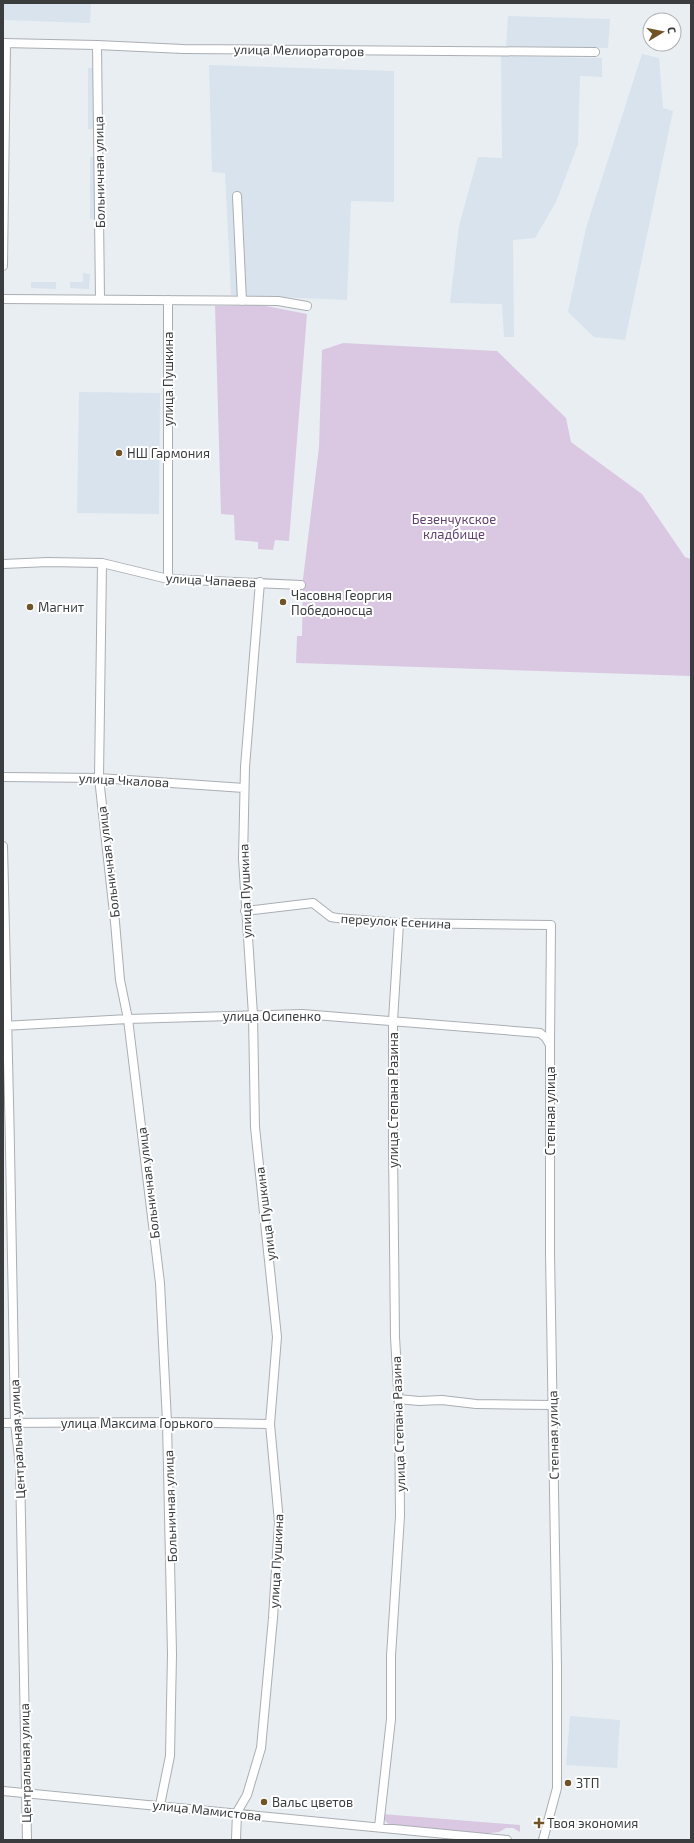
<svg xmlns="http://www.w3.org/2000/svg" width="694" height="1843" viewBox="0 0 694 1843" font-family="'Exo 2',sans-serif">
  <rect width="100%" height="100%" fill="#e9eef3"/>
  <path fill="#d8e3ed" d="M3,3H91L90,23L3,20Z
    M508,16L610,19L608,48L506,46Z
    M642,54L659,58L663,108L673,111L625,340L594,337L568,312L586,228Z
    M501,56L602,58V77L580,76L578,144L556,202L535,238L513,240L514,337H504L502,304L450,303L459,226L478,157L502,158Z
    M209,65L394,71V202L351,201L347,300L231,295L225,173L212,172Z
    M88,68H94L93,129H88Z
    M90,157H96V219H90Z
    M83,273L90,274L89,289L70,288V282H83Z
    M31,282H56V289L31,288Z
    M79,392L160,393L159,514L77,513Z
    M570,1716L620,1720L617,1768L566,1765Z"/>
  <path fill="#dac8e2" d="M261,305L307,314L289,541L275,540L273,550L258,549V542L235,540L234,515L221,514L215,306Z
    M343,343L497,351L566,418L571,442L642,494L685,557L691,559V676L296,663L297,636H302L303,579L319,447L322,350Z
    M382,1814L520,1825V1832L513,1828H506L499,1832L483,1834L390,1825L386,1822Z"/>
  <g fill="none" stroke-linecap="round" stroke-linejoin="round">
    <defs>
      <path id="minor" d="M3,43L97,45L183,49L595,52
        M97,45L100,299
        M237,196L242,301
        M3,266L6,43
        M3,299L278,301L307,306
        M102,563L99,778L115,922L120,980L128,1019L160,1283L167,1422L172,1654L170,1756L160,1805
        M3,564L48,562L102,563L168,579L301,585
        M168,579V300
        M3,777L99,778L244,788
        M3,846C8,1038 12,1231 15,1423L20,1466L27,1840
        M245,911L313,903L331,917L337,918L399,923L551,925L550,1043
        M3,1026L128,1019L302,1014L540,1033L546,1038L550,1045V1254L557,1667V1788L543,1840
        M398,1399L419,1401L442,1400L476,1404L553,1405
        M3,1423L167,1422L270,1424
        M3,1791L507,1840
        M379,1827L391,1719V1656L400,1516L399,1406L395,1337L393,1146V1021L399,923
        M236,1840L237,1812L247,1795L261,1748L273,1618L279,1522L270,1424L277,1337L255,1127L253,1015L243,859L245,767L260,582"/>
    </defs>
    <use href="#minor" stroke="#aaaeb3" stroke-width="10"/>
    <use href="#minor" stroke="#fff" stroke-width="8"/>
  </g>
  <g fill="#705427" stroke="#fff" stroke-width="1.5">
    <circle cx="119" cy="453" r="4"/>
    <circle cx="283" cy="602" r="4"/>
    <circle cx="30" cy="607" r="4"/>
    <circle cx="568" cy="1783" r="4"/>
    <circle cx="264" cy="1802" r="4"/>
    <path d="M537 1817h4v4h4v4h-4v4h-4v-4h-4v-4h4z"/>
  </g>
  <g text-anchor="middle" stroke-width="4" stroke-linejoin="round" paint-order="stroke">
    <g font-size="13" fill="#3a3c3e" stroke="#fff">
      <text transform="translate(299 50) rotate(1)" y="5">улица Мелиораторов</text>
      <text transform="translate(99 172) rotate(-91)" y="5">Больничная улица</text>
      <text transform="translate(168 379) rotate(-90)" y="5">улица Пушкина</text>
      <text transform="translate(211 580) rotate(3)" y="5">улица Чапаева</text>
      <text transform="translate(124 780) rotate(3)" y="5">улица Чкалова</text>
      <text transform="translate(108 862) rotate(-97)" y="5">Больничная улица</text>
      <text transform="translate(245 891) rotate(-92)" y="5">улица Пушкина</text>
      <text transform="translate(396 921) rotate(3)" y="5">переулок Есенина</text>
      <text x="272" y="1021">улица Осипенко</text>
      <text transform="translate(393 1100) rotate(-90)" y="5">улица Степана Разина</text>
      <text transform="translate(550 1111) rotate(-90)" y="5">Степная улица</text>
      <text transform="translate(148 1183) rotate(-97)" y="5">Больничная улица</text>
      <text transform="translate(265 1214) rotate(-97)" y="5">улица Пушкина</text>
      <text x="137" y="1428">улица Максима Горького</text>
      <text transform="translate(398 1424) rotate(-92)" y="5">улица Степана Разина</text>
      <text transform="translate(553 1435) rotate(-91)" y="5">Степная улица</text>
      <text transform="translate(17 1439) rotate(-93)" y="5">Центральная улица</text>
      <text transform="translate(170 1506) rotate(-92)" y="5">Больничная улица</text>
      <text transform="translate(276 1561) rotate(-87)" y="5">улица Пушкина</text>
      <text transform="translate(25 1763) rotate(-91)" y="5">Центральная улица</text>
      <text transform="translate(207 1810) rotate(6)" y="5">улица Мамистова</text>
    </g>
    <g font-size="13" fill="#3a3c3e" stroke="#fff" text-anchor="start">
      <text x="127" y="458">НШ Гармония</text>
      <text x="291" y="600">Часовня Георгия<tspan x="291" dy="15">Победоносца</tspan></text>
      <text x="38" y="612">Магнит</text>
      <text x="576" y="1788">ЗТП</text>
      <text x="272" y="1807">Вальс цветов</text>
      <text x="547" y="1828">Твоя экономия</text>
    </g>
    <g font-size="13" fill="#62406f" stroke="#fff">
      <text x="454" y="524">Безенчукское<tspan x="454" dy="15">кладбище</tspan></text>
    </g>
  </g>
  <rect width="694" height="1843" fill="none" stroke="#3a3c3e" stroke-width="8"/>
  <g transform="translate(662 32) rotate(80)"><circle r="19" fill="#ffffff" stroke="#b0b1b2"/>
  <path d="M0-3L7 15L0 10L-7 15Z" fill="#705427"/>
  <text y="-6" font-size="11" font-weight="bold" text-anchor="middle" fill="#3a3c3e">С</text>
  </g>
</svg>
